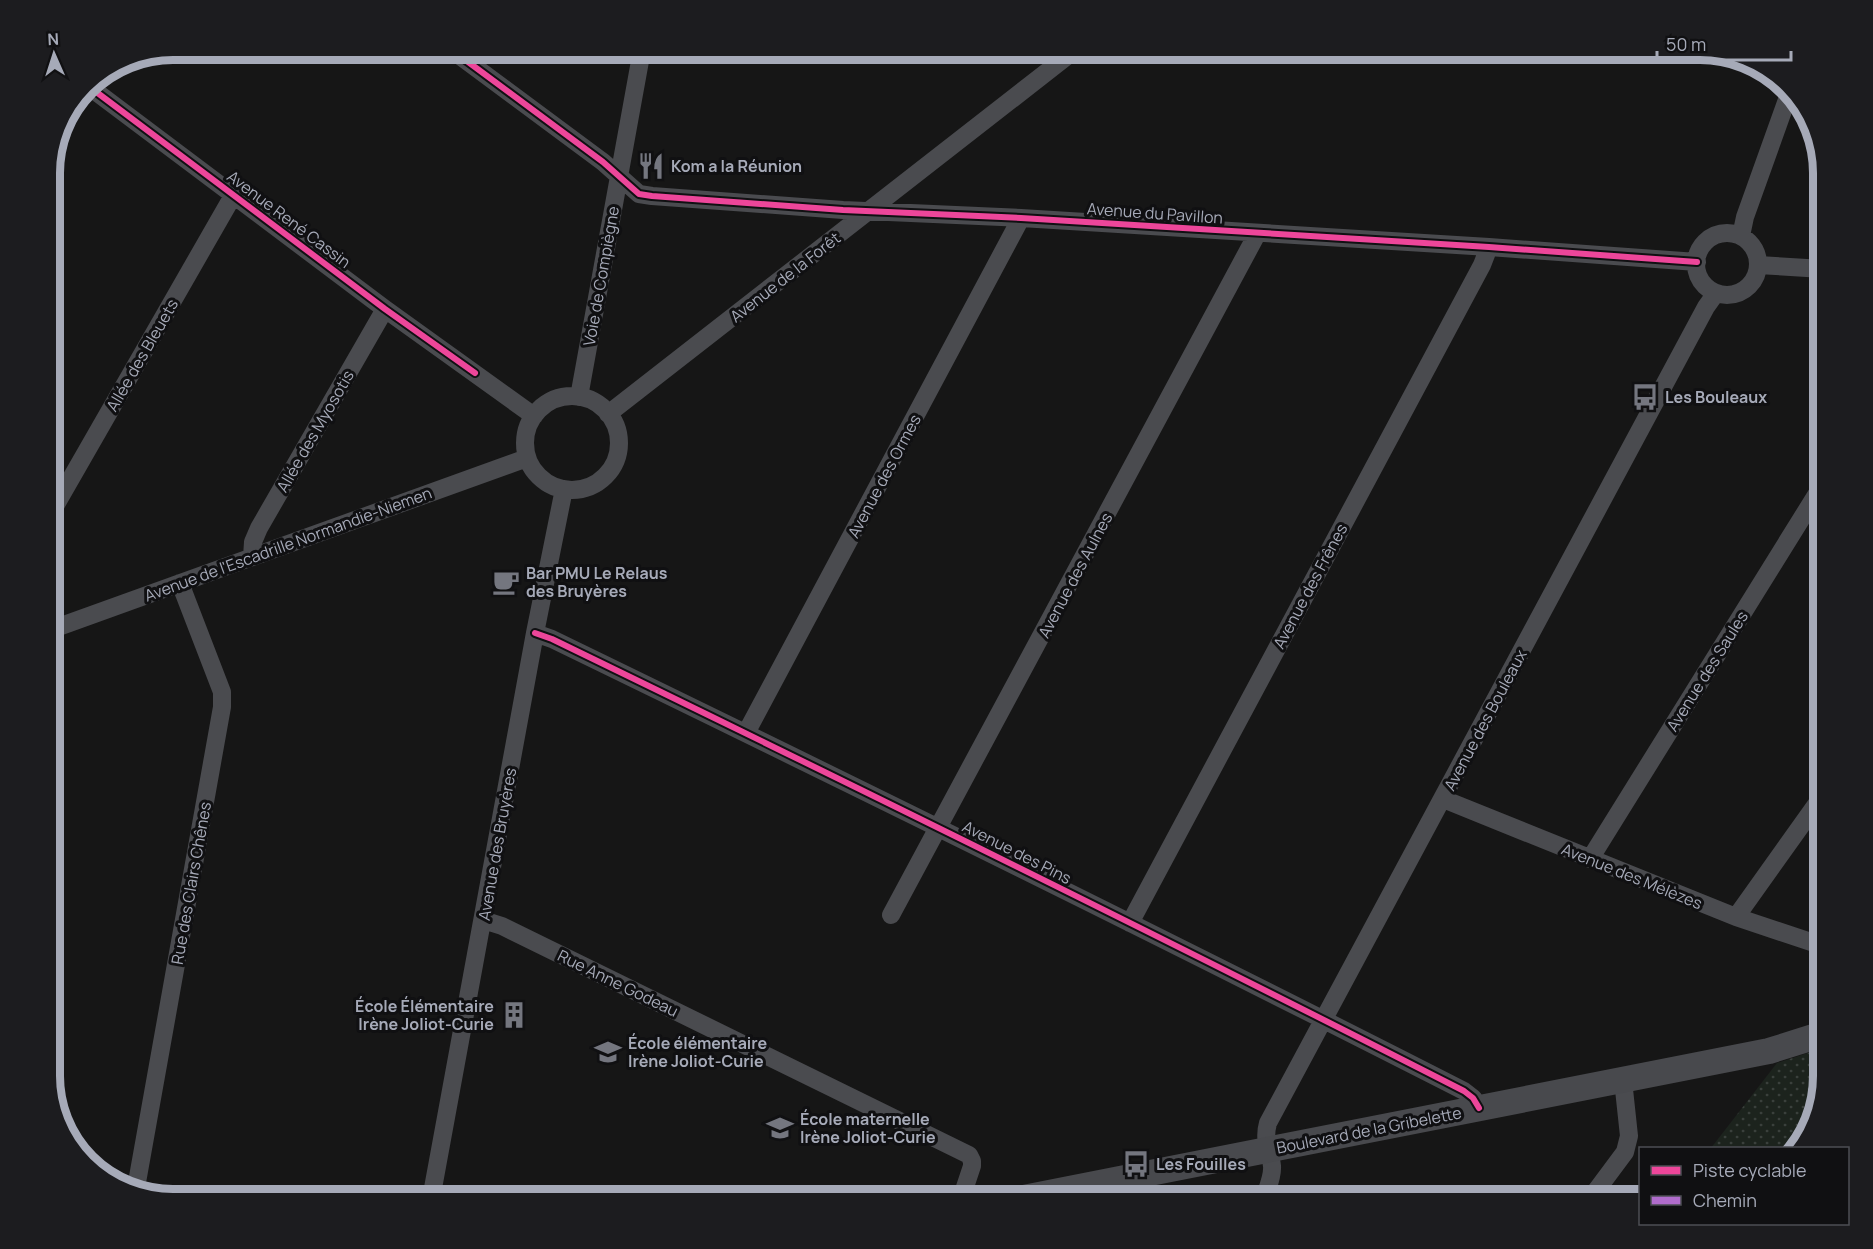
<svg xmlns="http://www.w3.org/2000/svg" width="1873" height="1249" viewBox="0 0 1873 1249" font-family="Manrope,sans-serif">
  <defs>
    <pattern id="grass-dots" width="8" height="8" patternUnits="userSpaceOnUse" patternTransform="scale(1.5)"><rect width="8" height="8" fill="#1c231d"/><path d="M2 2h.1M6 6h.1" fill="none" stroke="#3a403c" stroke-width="1.8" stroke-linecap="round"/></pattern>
  </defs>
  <rect width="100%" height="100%" fill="#161616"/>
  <path fill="url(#grass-dots)" d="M1823,1048V1076L1803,1145L1798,1148H1711L1777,1063Z"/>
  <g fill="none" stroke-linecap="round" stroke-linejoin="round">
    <path stroke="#4a4b4f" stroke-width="18" d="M452,50L603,162L639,194L652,196L843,210L1021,218L1489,247L1697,262
      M87,85L385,309L534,416
      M1696 264a31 31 0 1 1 62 0a31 31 0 1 1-62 0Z
      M1741,236L1745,217L1789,94
      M1758,265L1823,269
      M525 443a47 47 0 1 1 94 0a47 47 0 1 1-94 0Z
      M579,397L642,50
      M608,414L1075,50
      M50,515L234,194
      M252,557L253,542L259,528L385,309
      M50,630L527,458
      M535,633L552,639C857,787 1162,937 1464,1091L1473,1098L1479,1108
      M746,733L1021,218
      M1443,799L1736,917L1823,946
      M1590,859L1823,484
      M891,915L1257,234
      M1736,917L1823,795
      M483,920L502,926L969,1155L972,1161V1166L961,1199
      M1130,923L1482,265L1489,247
      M136,1188L222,707V692L180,583
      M431,1199L535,633L564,489
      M1264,1199C1267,1189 1273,1177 1272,1166C1270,1149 1263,1141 1268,1123L1706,307L1716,293
      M1590,1199L1625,1152L1629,1136L1623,1080"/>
    <path stroke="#48494d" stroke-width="26" d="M1018,1199L1769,1051L1823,1034"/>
    <path stroke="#b06ccc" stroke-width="4.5" stroke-dasharray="9 4.5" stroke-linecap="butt" d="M431,1199L434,1187"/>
    <defs>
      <path id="cycleway" d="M452,50L603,162L639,194L652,196L843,210L1021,218L1489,247L1697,262
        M87,85L385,309L475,373
        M535,633L552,639C857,787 1162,937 1464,1091L1473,1098L1479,1108"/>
    </defs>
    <use href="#cycleway" stroke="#101012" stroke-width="10"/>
    <use href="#cycleway" stroke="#ed469a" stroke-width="6"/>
  </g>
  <defs>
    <symbol id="restaurant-bare" viewBox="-9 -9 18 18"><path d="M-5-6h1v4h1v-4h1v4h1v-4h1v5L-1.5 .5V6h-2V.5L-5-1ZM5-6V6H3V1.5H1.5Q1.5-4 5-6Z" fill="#74767f" stroke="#101012" stroke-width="2.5" paint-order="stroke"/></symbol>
    <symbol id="bus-bare" viewBox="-9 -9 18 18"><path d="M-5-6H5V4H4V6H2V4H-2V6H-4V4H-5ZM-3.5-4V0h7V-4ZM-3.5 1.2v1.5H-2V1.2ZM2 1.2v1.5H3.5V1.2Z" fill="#74767f" stroke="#101012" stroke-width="2.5" paint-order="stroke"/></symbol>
    <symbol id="cafe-bare" viewBox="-9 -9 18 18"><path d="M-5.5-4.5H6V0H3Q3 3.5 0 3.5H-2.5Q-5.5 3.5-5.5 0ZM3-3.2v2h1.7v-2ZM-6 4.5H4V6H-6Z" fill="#74767f" stroke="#101012" stroke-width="2.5" paint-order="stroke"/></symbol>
    <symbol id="building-bare" viewBox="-9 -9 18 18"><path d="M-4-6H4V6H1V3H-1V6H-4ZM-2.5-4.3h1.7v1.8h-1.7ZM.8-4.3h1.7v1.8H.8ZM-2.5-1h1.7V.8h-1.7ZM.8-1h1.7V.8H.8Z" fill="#74767f" stroke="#101012" stroke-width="2.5" paint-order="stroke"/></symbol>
    <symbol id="school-bare" viewBox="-9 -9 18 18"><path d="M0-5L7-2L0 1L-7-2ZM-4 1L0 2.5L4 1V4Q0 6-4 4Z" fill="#74767f" stroke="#101012" stroke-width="2.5" paint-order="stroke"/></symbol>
  </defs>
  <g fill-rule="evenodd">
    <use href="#restaurant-bare" x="632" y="147" width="38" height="38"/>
    <use href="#bus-bare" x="1626" y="378" width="38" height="38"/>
    <use href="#cafe-bare" x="487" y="563" width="38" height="38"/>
    <use href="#building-bare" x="495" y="996" width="38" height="38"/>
    <use href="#school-bare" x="589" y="1033" width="38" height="38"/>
    <use href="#school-bare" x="761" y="1109" width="38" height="38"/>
    <use href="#bus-bare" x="1117" y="1145" width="38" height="38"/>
  </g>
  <g text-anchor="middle" stroke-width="6" stroke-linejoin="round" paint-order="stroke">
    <g font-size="16" font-weight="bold" fill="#a6aab8" stroke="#101012" text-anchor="start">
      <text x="671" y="172">Kom a la Réunion</text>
      <text x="1665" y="403">Les Bouleaux</text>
      <text x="526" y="579">Bar PMU Le Relaus<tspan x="526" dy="18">des Bruyères</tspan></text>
      <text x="494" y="1012" text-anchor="end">École Élémentaire<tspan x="494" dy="18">Irène Joliot-Curie</tspan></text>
      <text x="628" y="1049">École élémentaire<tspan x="628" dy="18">Irène Joliot-Curie</tspan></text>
      <text x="800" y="1125">École maternelle<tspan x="800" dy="18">Irène Joliot-Curie</tspan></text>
      <text x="1156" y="1170">Les Fouilles</text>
    </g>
    <g font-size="16" fill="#a6aab8" stroke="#101012">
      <text transform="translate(1155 213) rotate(4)" y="6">Avenue du Pavillon</text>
      <text transform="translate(289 219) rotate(37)" y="6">Avenue René Cassin</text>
      <text transform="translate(601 276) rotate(-80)" y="6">Voie de Compiègne</text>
      <text transform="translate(785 277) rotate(-38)" y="6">Avenue de la Forêt</text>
      <text transform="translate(142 355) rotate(-60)" y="6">Allée des Bleuets</text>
      <text transform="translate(315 431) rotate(-60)" y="6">Allée des Myosotis</text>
      <text transform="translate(884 476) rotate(-62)" y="6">Avenue des Ormes</text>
      <text transform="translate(288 544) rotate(-20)" y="6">Avenue de l'Escadrille Normandie-Niemen</text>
      <text transform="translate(1075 575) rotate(-62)" y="6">Avenue des Aulnes</text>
      <text transform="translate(1310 586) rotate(-62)" y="6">Avenue des Frênes</text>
      <text transform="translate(1707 671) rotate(-58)" y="6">Avenue des Saules</text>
      <text transform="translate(1485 720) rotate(-62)" y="6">Avenue des Bouleaux</text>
      <text transform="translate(497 844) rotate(-80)" y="6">Avenue des Bruyères</text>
      <text transform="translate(1017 852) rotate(27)" y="6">Avenue des Pins</text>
      <text transform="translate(1632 876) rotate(22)" y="6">Avenue des Mélèzes</text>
      <text transform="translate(191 883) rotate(-80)" y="6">Rue des Clairs Chênes</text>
      <text transform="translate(618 983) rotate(26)" y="6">Rue Anne Godeau</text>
      <text transform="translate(1369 1130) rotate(-11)" y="6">Boulevard de la Gribelette</text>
    </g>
  </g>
  <path d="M0 0H1873V1249H0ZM173 60H1700A113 113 0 0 1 1813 173V1076A113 113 0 0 1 1700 1189H173A113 113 0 0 1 60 1076V173A113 113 0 0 1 173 60Z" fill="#1c1c1f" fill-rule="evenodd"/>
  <path fill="none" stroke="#a6aab8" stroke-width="8" d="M173 60H1700A113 113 0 0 1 1813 173V1076A113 113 0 0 1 1700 1189H173A113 113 0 0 1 60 1076V173A113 113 0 0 1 173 60Z"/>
  <rect x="1639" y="1147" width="210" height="78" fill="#101012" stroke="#4c4e54" stroke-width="1.5"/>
  <rect x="1651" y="1166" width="30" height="9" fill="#ed469a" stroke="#4c4e54" stroke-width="1.5"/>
  <text x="1693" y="1177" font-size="18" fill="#a6aab8">Piste cyclable</text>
  <rect x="1651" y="1196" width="30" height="9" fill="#b06ccc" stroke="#4c4e54" stroke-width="1.5"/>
  <text x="1693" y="1207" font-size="18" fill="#a6aab8">Chemin</text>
  <g transform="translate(54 54) rotate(357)" stroke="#101012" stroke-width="4.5" paint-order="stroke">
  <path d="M0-4.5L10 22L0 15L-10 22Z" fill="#a6aab8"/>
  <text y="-9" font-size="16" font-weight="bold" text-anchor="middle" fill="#a6aab8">N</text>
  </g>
  <path d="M1657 51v9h134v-9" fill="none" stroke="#a6aab8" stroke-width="3"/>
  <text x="1666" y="51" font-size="18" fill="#a6aab8" stroke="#101012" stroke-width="4.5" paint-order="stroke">50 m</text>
</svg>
